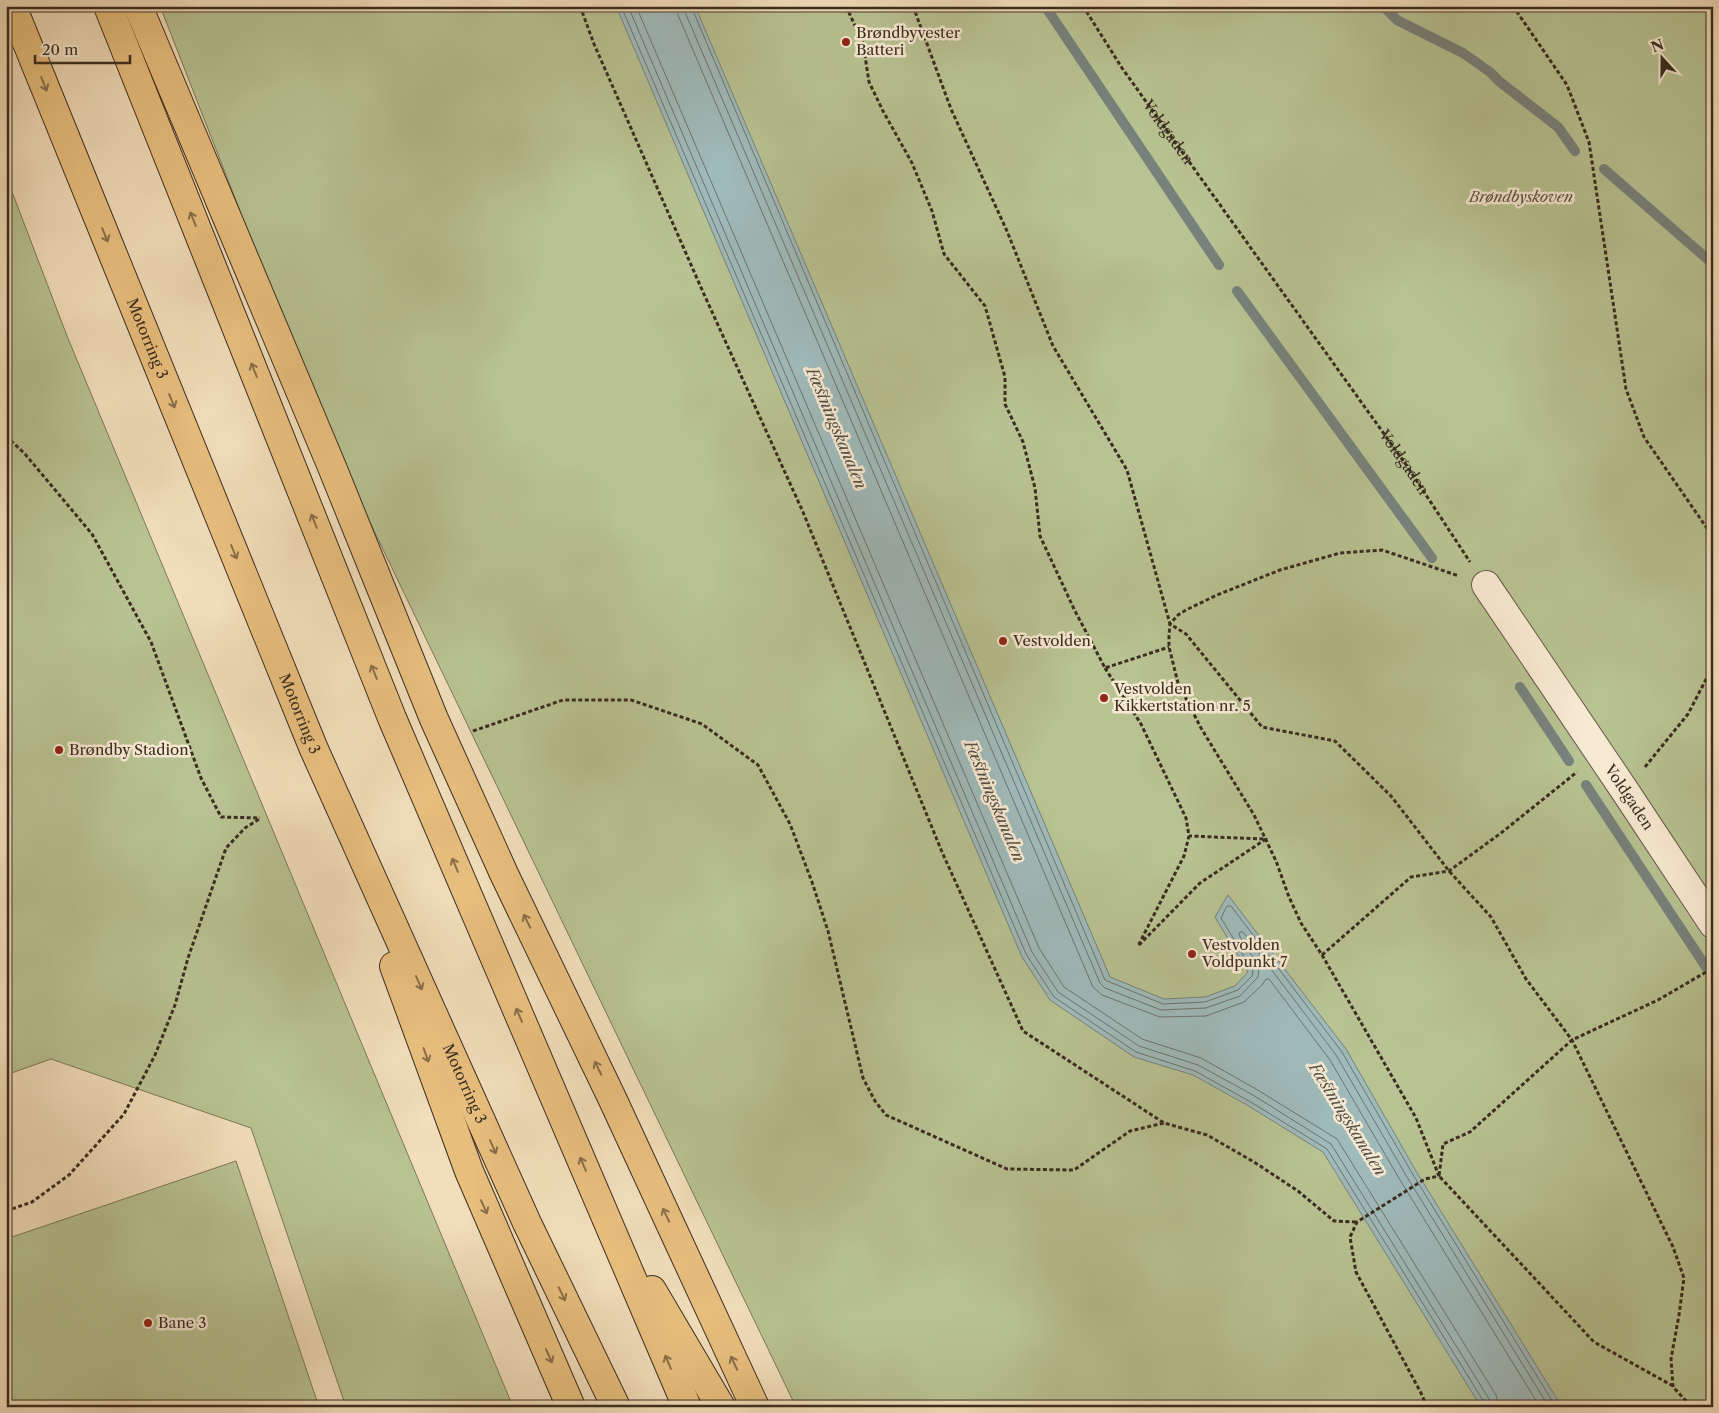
<svg xmlns="http://www.w3.org/2000/svg" width="1719" height="1413" viewBox="0 0 1719 1413" font-family="'Libre Caslon Text',serif">
  <rect width="100%" height="100%" fill="#f2debb"/>
  <filter id="stains"><feTurbulence type="fractalNoise" baseFrequency=".004" numOctaves="4"/><feColorMatrix values="0 0 0 0 .2 0 0 0 0 .09 0 0 0 0 .02 0 0 0 .5 -.17"/></filter>
  <radialGradient id="worn" r=".72"><stop offset=".6" stop-color="#630" stop-opacity="0"/><stop offset="1" stop-color="#630" stop-opacity=".3"/></radialGradient>
  <path fill="#b8c292" stroke="#7a7859" d="M160,6H1713V1407H796L326,431Z
    M6,176L67,336L513,1407H346L251,1128L51,1059L6,1075Z
    M236,1161L319,1407H6V1239Z"/>
  <path fill="#9fbaba" stroke="#77827c" d="M616,6H695L1110,977L1164,999L1205,997L1235,986L1248,972L1215,917L1228,895L1346,1049L1416,1171L1562,1407H1481L1323,1152L1247,1105L1193,1075L1134,1057L1050,1000L1022,957Z"/>
  <g fill="none" stroke-linecap="round" stroke-linejoin="round">
    <path stroke="#6d746d" stroke-width="1" d="M621,6L1026,954L1054,997L1136,1052L1195,1071L1249,1101L1327,1149L1484,1402L1485,1407
      M628,6L1032,952L1058,992L1139,1046L1198,1065L1253,1095L1331,1144L1489,1399L1491,1407
      M636,6L1039,948L1064,987L1142,1039L1201,1058L1256,1089L1337,1139L1496,1395L1499,1407
      M677,6L678,15L1093,987L1102,995L1160,1017L1206,1016L1244,1002L1262,985L1266,979H1269L1330,1060L1400,1180L1540,1407
      M684,6L685,12L1100,983L1105,988L1161,1010L1206,1008L1240,996L1258,977L1259,967L1239,935L1240,932H1243L1336,1055L1407,1177L1549,1407
      M691,6L1105,980L1163,1004L1205,1002L1238,990L1252,976L1253,971L1221,918L1227,906H1231L1342,1052L1412,1173L1556,1407"/>
    <path stroke="#77827c" stroke-width="10" d="M1045,6L1219,265
      M1383,6L1397,20L1463,53L1490,72L1500,82L1558,127L1575,151
      M1604,169L1713,264
      M1237,291L1432,558
      M1520,687L1569,761
      M1586,785L1706,967"/>
    <defs>
      <g id="minor">
        <path id="s2" d="M1486,585L1625,791L1713,924"/>
      </g>
      <g id="highway">
        <path id="s3" d="M12,6L313,747L527,1223L616,1407"/>
        <path d="M108,6L392,718L687,1407"/>
        <path d="M138,6L332,467L434,719L505,876L612,1098L755,1407"/>
        <path d="M394,966L469,1171L571,1407"/>
        <path d="M652,1290L721,1407"/>
      </g>
    </defs>
    <use href="#minor" stroke="#695947" stroke-width="30"/>
    <use href="#highway" stroke="#3b2d20" stroke-width="30"/>
    <g stroke="#3b2d20" stroke-width="3" stroke-dasharray="4 2.5" stroke-linecap="butt">
      <path d="M580,6L594,44L703,292L803,512L942,852L1023,1031L1164,1123L1207,1135L1254,1162L1298,1191L1334,1221L1357,1222"/>
      <path d="M846,6L863,43L869,82L883,111L912,163L932,211L944,254L985,306L1005,377V404L1023,442L1035,488L1040,536L1075,611L1105,668L1169,647"/>
      <path d="M913,6L951,109L1007,231L1053,346L1127,470L1170,624L1186,634L1262,727L1335,741L1391,796L1449,871L1491,917L1526,979L1572,1040L1673,1247L1684,1278L1679,1315L1671,1359L1673,1387L1692,1407"/>
      <path id="s1" d="M1083,6L1122,68L1407,466L1470,562"/>
      <path d="M1513,6L1567,85L1589,142L1626,389L1644,437L1713,537"/>
      <path d="M6,436L25,454L92,534L151,642L201,778L221,817L260,818"/>
      <path d="M1105,668L1141,724L1186,818L1189,836L1184,856L1138,946L1200,883L1266,839L1189,836"/>
      <path d="M473,731L563,700H631L702,724L758,765L790,824L812,882L828,931L863,1078L875,1101L886,1115L1007,1169L1074,1170L1130,1131L1164,1123"/>
      <path d="M1645,767L1688,714L1713,666"/>
      <path d="M1322,955L1411,877L1449,871L1501,833L1577,772"/>
      <path d="M6,1211L32,1202L69,1175L124,1114L155,1055L175,1005L188,958L226,848L245,828L261,818"/>
      <path d="M1673,1386L1594,1342L1439,1176L1443,1144L1470,1132L1572,1040L1658,1000L1713,968"/>
      <path d="M1427,1407L1421,1393L1356,1272L1350,1237L1357,1222L1425,1179L1439,1176L1416,1118L1322,955L1301,923L1289,897L1276,861L1254,815L1201,728L1178,683L1169,647V636L1170,624L1178,615L1186,610L1217,595L1280,570L1340,553L1382,550L1459,576"/>
    </g>
    <use href="#minor" stroke="#f7ead3" stroke-width="28"/>
    <use href="#highway" stroke="#e9bf7e" stroke-width="28"/>
  </g>
  <defs><path id="oneway-shaft" d="M-6 0H5M1.5-3L5.5 0L1.5 3" fill="none" stroke-width="1.6" stroke-linecap="round" stroke-linejoin="round" transform="scale(1.25)"/></defs>
  <g stroke="#896f4a">
    <use href="#oneway-shaft" transform="translate(44 84) rotate(68)"/>
    <use href="#oneway-shaft" transform="translate(193 219) rotate(-112)"/>
    <use href="#oneway-shaft" transform="translate(105 235) rotate(68)"/>
    <use href="#oneway-shaft" transform="translate(254 370) rotate(-112)"/>
    <use href="#oneway-shaft" transform="translate(172 401) rotate(68)"/>
    <use href="#oneway-shaft" transform="translate(314 521) rotate(-112)"/>
    <use href="#oneway-shaft" transform="translate(234 552) rotate(68)"/>
    <use href="#oneway-shaft" transform="translate(374 672) rotate(-112)"/>
    <use href="#oneway-shaft" transform="translate(455 865) rotate(-113)"/>
    <use href="#oneway-shaft" transform="translate(527 921) rotate(-116)"/>
    <use href="#oneway-shaft" transform="translate(419 983) rotate(66)"/>
    <use href="#oneway-shaft" transform="translate(519 1015) rotate(-113)"/>
    <use href="#oneway-shaft" transform="translate(426 1055) rotate(70)"/>
    <use href="#oneway-shaft" transform="translate(598 1068) rotate(-116)"/>
    <use href="#oneway-shaft" transform="translate(493 1147) rotate(66)"/>
    <use href="#oneway-shaft" transform="translate(583 1164) rotate(-113)"/>
    <use href="#oneway-shaft" transform="translate(484 1207) rotate(66)"/>
    <use href="#oneway-shaft" transform="translate(666 1215) rotate(-115)"/>
    <use href="#oneway-shaft" transform="translate(562 1294) rotate(64)"/>
    <use href="#oneway-shaft" transform="translate(549 1356) rotate(66)"/>
    <use href="#oneway-shaft" transform="translate(668 1362) rotate(-113)"/>
    <use href="#oneway-shaft" transform="translate(734 1363) rotate(-115)"/>
  </g>
  <g fill="#8f2418" stroke="#f7ead3" stroke-width="2">
    <circle cx="846" cy="42" r="5"/>
    <circle cx="1003" cy="641" r="5"/>
    <circle cx="1104" cy="698" r="5"/>
    <circle cx="59" cy="750" r="5"/>
    <circle cx="1192" cy="954" r="5"/>
    <circle cx="148" cy="1323" r="5"/>
  </g>
  <g text-anchor="middle" stroke-width="5" stroke-linejoin="round" paint-order="stroke">
    <g font-size="15" fill="#3b2d20" stroke="#f7ead3" text-anchor="start">
      <text x="856" y="38">Brøndbyvester<tspan x="856" dy="17">Batteri</tspan></text>
      <text x="1013" y="646">Vestvolden</text>
      <text x="1114" y="694">Vestvolden<tspan x="1114" dy="17">Kikkertstation nr. 5</tspan></text>
      <text x="69" y="755">Brøndby Stadion</text>
      <text x="1202" y="950">Vestvolden<tspan x="1202" dy="17">Voldpunkt 7</tspan></text>
      <text x="158" y="1328">Bane 3</text>
    </g>
    <g font-size="15" fill="#3b2d20" stroke="#f7ead3">
      <text dy="5" stroke="none"><textPath href="#s1" startOffset="152">Voldgaden</textPath></text>
      <text dy="5" stroke="none"><textPath href="#s3" startOffset="359">Motorring 3</textPath></text>
      <text dy="5" stroke="none"><textPath href="#s1" startOffset="558">Voldgaden</textPath></text>
      <text dy="5" stroke="none"><textPath href="#s3" startOffset="764">Motorring 3</textPath></text>
      <text dy="5" stroke="none"><textPath href="#s2" startOffset="256">Voldgaden</textPath></text>
      <text dy="5" stroke="none"><textPath href="#s3" startOffset="1169">Motorring 3</textPath></text>
    </g>
    <g font-size="15" font-style="italic" fill="#5a523c" stroke="#f7ead3">
      <text x="1521" y="202">Brøndbyskoven</text>
    </g>
    <g font-size="16" font-style="italic" fill="#545046" stroke="#f7ead3">
      <text transform="translate(837 428) rotate(67)" y="6">Fæstningskanalen</text>
      <text transform="translate(995 801) rotate(67)" y="6">Fæstningskanalen</text>
      <text transform="translate(1348 1119) rotate(58)" y="6">Fæstningskanalen</text>
    </g>
  </g>
  <rect width="1719" height="1413" fill="none" stroke="#f2debb" stroke-width="25"/>
  <rect x="8" y="8" width="1704" height="1398" fill="none" stroke="#3b2d20" stroke-width="2.5"/>
  <rect x="12" y="12" width="1694" height="1388" fill="none" stroke="#3b2d20"/>
  <g transform="translate(1662 58) rotate(339)" stroke="#f7ead3" stroke-width="4" paint-order="stroke">
  <path d="M0-4L9 19L0 12L-9 19Z" fill="#3b2d20"/>
  <text y="-8" font-size="14" font-weight="bold" text-anchor="middle" fill="#3b2d20">N</text>
  </g>
  <path d="M35 55v8h95v-8" fill="none" stroke="#3b2d20" stroke-width="2.5"/>
  <text x="42" y="55" font-size="15" fill="#3b2d20" stroke="#f7ead3" stroke-width="4" paint-order="stroke">20 m</text>
  <rect width="100%" height="100%" filter="url(#stains)"/>
  <rect width="100%" height="100%" fill="url(#worn)"/>
</svg>
